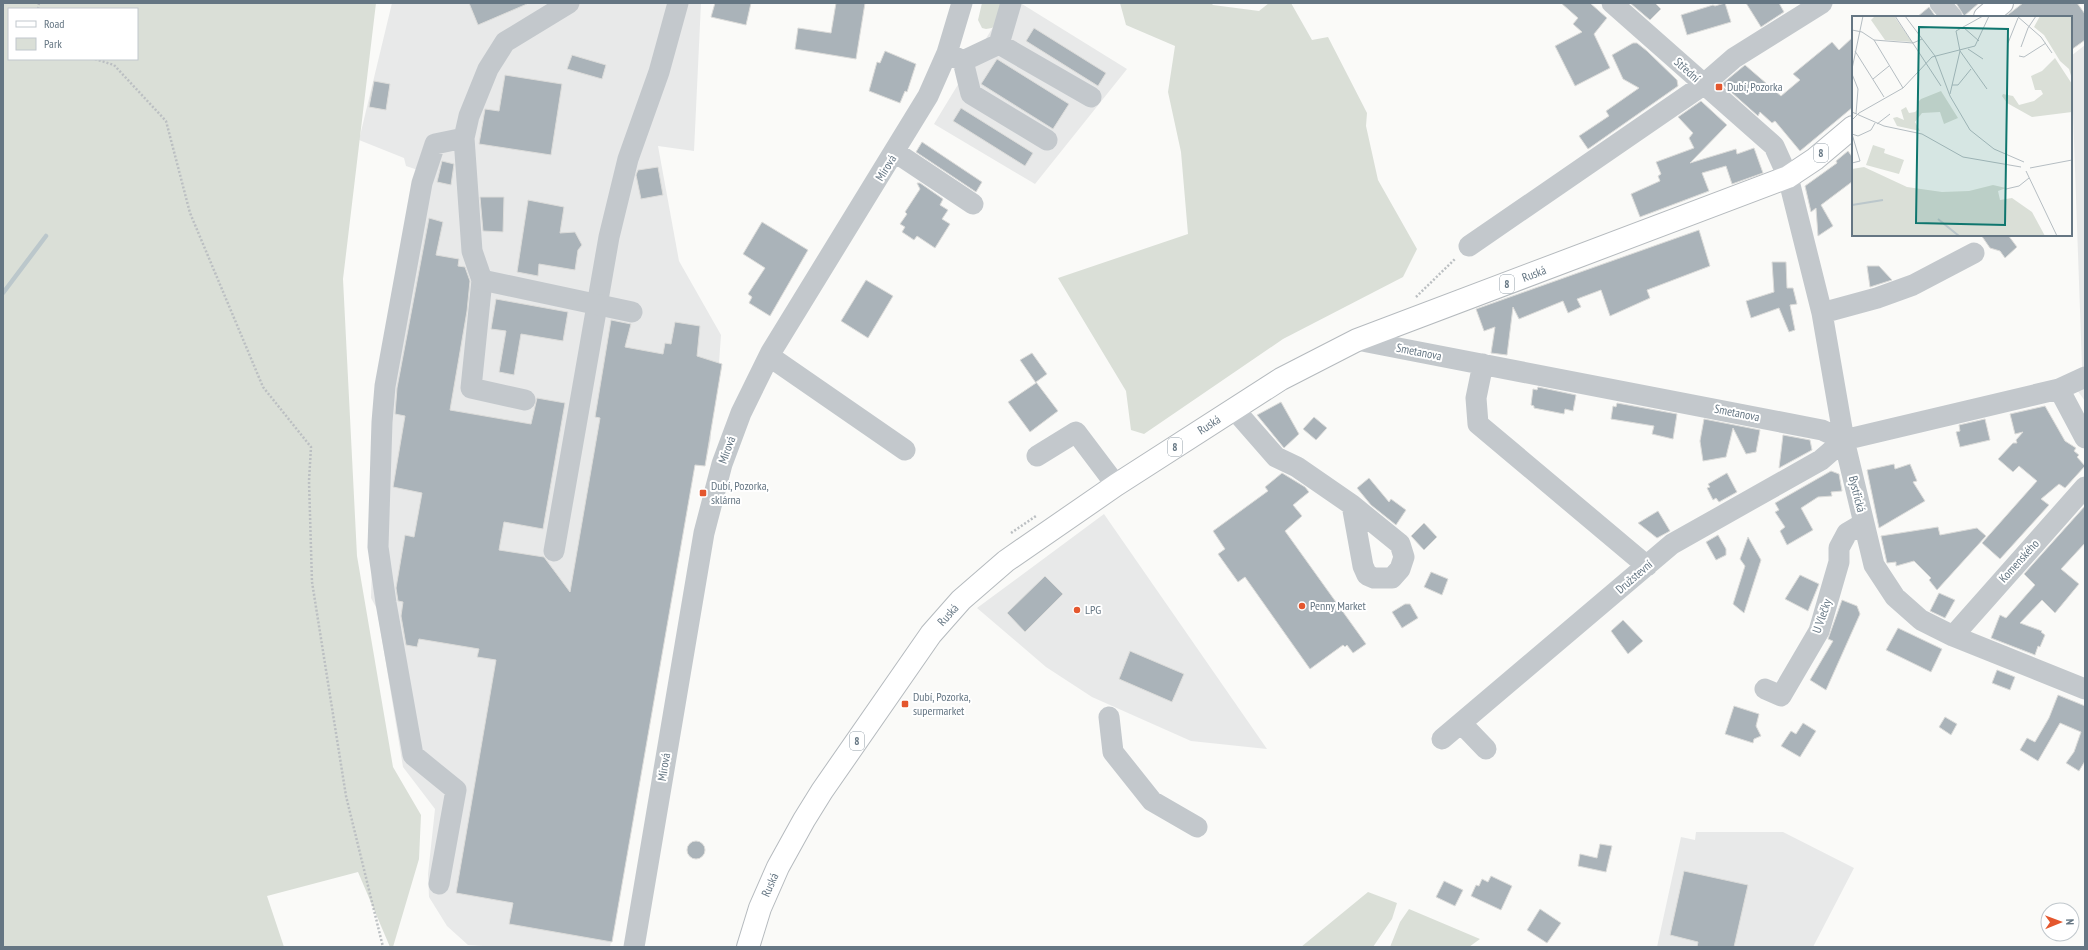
<svg xmlns="http://www.w3.org/2000/svg" width="2088" height="950" viewBox="0 0 2088 950" font-family="'PT Sans Narrow',sans-serif">
  <rect width="100%" height="100%" fill="#fafaf8"/>
  <path fill="#e8e9e9" d="M392,3H701L694,151L658,146L679,261L721,335L719,363L722,366L710,431L711,438L705,466L695,465L610,947H498L468,945L447,926L429,897L428,874L435,809L403,767L377,609L371,598L376,415L418,170L406,166L404,158L359,140Z
    M1022,4L1127,69L1035,184L934,124L993,27Z
    M2085,45V401L2069,379L2082,367L2071,56Z
    M1104,514L1267,749L1191,741L1092,697L1046,667L977,608Z
    M1696,832H1783L1854,868L1813,947H1657L1681,837L1695,840Z"/>
  <path fill="#dadfd7" fill-rule="evenodd" d="M3,3H376L343,279L357,556L393,767L421,815L419,859L393,947H390L358,872L267,896L284,947H3ZM9,9H137V59H9Z
    M982,3H1023L992,28L986,29L982,28L978,20Z
    M1120,3H1211L1213,5L1259,11L1269,3H1291L1312,40L1328,37L1367,113L1366,126L1378,180L1417,249L1403,277L1283,339L1144,434L1131,430L1126,391L1058,278L1188,234L1181,152L1168,92L1175,46L1126,25Z
    M1368,892L1397,903L1392,919L1373,947H1301Z
    M1409,909L1480,939L1469,947H1390L1400,922Z"/>
  <g fill="none" stroke-linecap="round" stroke-linejoin="round">
    <path stroke="#bbc7cb" stroke-width="4.5" d="M3,293L46,236"/>
  </g>
  <path fill="#aab3b9" stroke="#dcdcda" d="M469,3H527V4L478,25Z
    M715,3H751L746,25L711,17Z
    M836,3H865L856,59L795,49L798,28L831,33Z
    M1561,3H1590L1607,18L1594,34L1610,68L1575,86L1555,46L1582,32L1573,24L1578,18Z
    M1630,3H1655L1661,9L1650,20Z
    M1725,3L1731,22L1687,35L1681,15L1713,5L1715,6Z
    M1746,3H1779L1784,12L1761,27Z
    M1956,3H1979L1964,16Z
    M2023,3H2077L2085,14V40L2071,50V17H2005Z
    M1929,7L1936,17H1917Z
    M1034,28L1106,73L1098,86L1026,41Z
    M1853,37V107L1800,151L1775,121L1772,123L1760,112L1758,116L1722,84L1745,65L1781,96L1800,80L1793,74L1832,42L1839,50Z
    M1633,43H1637L1647,51L1677,80L1678,86L1588,149L1579,136L1609,116L1606,111L1639,88L1623,79L1612,55Z
    M885,51L916,64L907,92L905,91L900,103L869,91L877,62L880,63Z
    M572,55L606,65L602,79L567,69Z
    M997,59L1069,104L1053,129L981,84Z
    M505,75L562,84L551,155L479,144L485,109L499,111Z
    M374,81L390,84L386,110L369,107Z
    M1701,101L1727,125L1690,163L1736,149L1737,154L1754,148L1763,173L1732,184L1726,166L1702,173L1709,191L1640,217L1631,194L1660,181L1658,176L1661,174L1656,162L1694,148L1689,138L1693,133L1678,117Z
    M961,108L1033,153L1025,166L953,121Z
    M922,142L982,182L976,192L916,152Z
    M1848,151L1853,158V181L1821,205L1833,226L1818,236L1816,208L1811,212L1805,186L1837,163L1836,161Z
    M442,161L454,164L451,185L437,182Z
    M658,167L663,195L641,199L636,175L638,170Z
    M917,183H920L943,199L940,205L948,210L942,219L950,224L935,248L917,236L914,240L902,232L905,227L900,224L907,214L905,212L920,189Z
    M480,197H504L503,232L483,231Z
    M528,200L564,207L560,233L575,232L582,245L578,250L575,270L539,264L538,276L517,272Z
    M429,218L443,222L436,255L459,259L458,266L465,267L470,281L467,311L450,410L531,424L537,398L565,403L543,529L504,522L499,550L544,557L570,592L600,418L595,417L611,320L631,324L625,347L663,354L665,343L671,344L675,322L700,326L697,356L722,364L705,466L695,465L612,942L509,924L513,903L456,893L496,660L477,657L479,649L419,639L417,647L406,645L401,616L403,602L398,601L396,588L405,535L414,537L422,493L393,487L405,416L395,414L397,388Z
    M762,222L808,250L770,316L749,303L752,297L748,294L765,268L743,254Z
    M1699,230L1710,266L1647,290L1650,298L1610,316L1601,290L1577,299L1581,307L1568,313L1563,301L1519,319L1513,307L1507,355L1491,353L1495,327L1484,331L1476,309Z
    M1981,235H2008L2017,247L2005,258L2000,251L1990,248Z
    M1772,262H1786L1787,288H1793L1797,304L1790,305L1795,330L1789,332L1779,308L1751,318L1746,301L1774,292Z
    M1867,266H1879L1892,280L1870,287Z
    M866,280L893,296L868,338L841,321Z
    M496,299L568,312L563,341L521,334L514,375L499,372L506,331L491,329Z
    M1032,353L1047,374L1036,382L1058,411L1030,432L1008,402L1036,383L1020,360Z
    M1538,387L1576,395L1573,411L1565,409L1564,414L1534,408V406L1531,405L1533,389L1537,390Z
    M1281,402L1299,434L1284,448L1257,415Z
    M1617,403L1677,414L1673,439L1652,434L1654,426L1611,419L1613,406L1616,407Z
    M2045,406L2065,441L2076,448L2074,451L2079,455L2077,457L2085,466L2065,488L2059,484L2041,499L2049,505L2000,559L1982,543L2037,481L2019,466L2013,472L1998,459L2013,443H2017L2016,440L2023,432L2015,434L2010,414Z
    M1314,417L1327,428L1316,440L1303,429Z
    M1704,419L1760,430L1756,452L1746,454L1733,428L1726,457L1703,461L1700,441Z
    M1985,419L1990,440L1960,447L1956,432L1960,431L1959,425Z
    M1783,435L1810,440L1812,450L1779,468Z
    M1894,464L1895,469L1910,464L1917,481L1913,482L1925,501L1879,528L1867,470Z
    M1831,471L1839,474L1842,491L1831,492L1832,496L1818,497L1801,508L1813,530L1787,545L1780,531L1785,527L1775,512L1779,510L1775,503Z
    M1282,473L1305,487L1309,492L1293,505L1302,516L1285,531L1366,644L1353,653L1347,645L1345,647L1343,645L1310,669L1245,577L1238,582L1218,554L1225,549L1213,531L1268,491L1265,487Z
    M1727,473L1737,492L1719,502L1716,498L1713,500L1707,488L1710,487L1708,484Z
    M1369,478L1389,502L1391,499L1406,510L1396,525L1371,505L1357,488Z
    M2085,506V543L2061,569L2079,584L2055,613L2042,600L2020,623L2042,631L2041,632L2045,635L2040,647L2038,646L2035,655L1991,638L2000,615L2006,618L2035,585L2024,574Z
    M1658,511L1670,531L1657,538L1638,523Z
    M1424,523L1437,537L1424,550L1411,536Z
    M1938,527L1940,535L1977,528L1986,536L1937,590L1929,580L1931,578L1914,561L1896,566V562L1887,563L1881,536Z
    M1718,535L1726,549V555L1716,560L1706,542Z
    M1748,537L1761,560L1744,613L1733,604L1745,566L1740,559Z
    M1431,572L1448,579L1442,595L1424,587Z
    M1800,575L1819,584L1808,611L1785,599Z
    M1045,576L1063,594L1025,632L1007,613Z
    M1939,593L1955,600L1945,618L1930,611Z
    M1842,600L1857,606L1860,614L1826,690L1810,680L1833,641L1828,639Z
    M1405,604H1410L1418,618L1402,628L1392,612Z
    M1623,620L1643,641L1628,654L1611,631Z
    M1898,628L1942,649L1931,672L1886,650Z
    M1130,651L1184,674L1172,702L1119,679Z
    M1997,670L2015,677L2010,690L1992,683Z
    M2058,695L2085,706V761L2079,771L2066,763L2074,752L2081,732L2060,723L2038,761L2020,750L2027,738L2035,742L2049,718Z
    M1734,706L1759,714L1756,726L1761,736L1754,739L1753,743L1725,734Z
    M1945,717L1957,724L1951,735L1939,727Z
    M1803,723L1816,731L1800,757L1781,746L1791,731L1796,734Z
    M687 850a9 9 0 1 1 18 0a9 9 0 1 1-18 0Z
    M1600,844L1612,846L1606,872L1578,866L1580,854L1597,858Z
    M1684,871L1748,885L1734,947H1697L1698,942L1670,935Z
    M1491,876L1512,886L1501,910L1471,896L1476,885L1479,886L1482,879L1488,882Z
    M1444,881L1463,890L1455,906L1436,897Z
    M1540,909L1561,923L1547,943L1527,930Z"/>
  <g fill="none" stroke-linecap="round" stroke-linejoin="round">
    <defs>
      <path id="major" d="M1985,17L2002,3
        M748,947L760,908L778,867L804,820L822,791L931,634L961,600L1006,561L1116,485L1281,379L1357,340L1788,177L1815,159L1853,127"/>
    </defs>
    <use href="#major" stroke="#b5babe" stroke-width="24"/>
    <path stroke="#bbbfc2" stroke-width="2.5" stroke-dasharray="2 2" stroke-linecap="butt" d="M38,9L39,3
      M95,59L114,65L166,121L190,213L263,387L311,447L309,481L312,582L346,796L383,947
      M1416,297L1456,258
      M1011,533L1036,516"/>
    <path stroke="#c3c8cc" stroke-width="21" d="M1612,3L1774,146L1788,177L1822,313L1844,440L1874,565L1895,597L1921,620L1953,636L2085,689
      M1940,3L1952,17
      M999,44L1011,3
      M947,53L963,61L999,44L1091,97
      M963,61L971,94L1047,140
      M895,152L973,204
      M1469,246L1703,85L1734,58L1822,3
      M1822,313L1877,298L1913,285L1974,253
      M1357,340L1822,430L1844,440L2059,389L2085,438
      M769,356L905,450
      M1483,364L1476,398L1478,424L1647,566
      M2059,389L2085,377
      M525,400L471,388L482,280L472,251L464,138L469,116L488,69L505,42L569,3
      M1234,409L1276,457L1297,467L1352,505L1400,544L1404,557L1400,569L1392,578H1374L1367,575L1363,566L1352,505
      M1037,456L1076,432L1116,485
      M554,551L609,237L628,159L659,72L678,3
      M1953,636L2085,487
      M1765,689L1781,696L1819,631L1839,562V548L1847,533L1864,523
      M1109,717L1113,752L1152,801L1197,827
      M1461,723L1486,749
      M1442,739L1672,544L1821,460L1844,440
      M439,884L456,790L413,755L386,603L378,547L382,422L385,386L422,183L435,144L464,138
      M634,947L704,533L722,464L741,413L771,352L928,96L947,53L962,3"/>
    <use href="#major" stroke="#fff" stroke-width="22"/>
    <path stroke="#c3c8cc" stroke-width="21" d="M482,280L632,312"/>
  </g>
  <g fill="#e4572e" stroke="#fff" stroke-width="1.5">
    <rect x="1715" y="83" width="8" height="8" rx="2"/>
    <rect x="699" y="489" width="8" height="8" rx="2"/>
    <circle cx="1302" cy="606" r="4"/>
    <circle cx="1077" cy="610" r="4"/>
    <rect x="901" y="700" width="8" height="8" rx="2"/>
  </g>
  <g text-anchor="middle" stroke-width="4" stroke-linejoin="round" paint-order="stroke">
    <g fill="#fff" stroke="#939fa8" stroke-width="1">
      <rect x="1814" y="144" width="14" height="18" rx="3"/>
      <rect x="1500" y="275" width="14" height="18" rx="3"/>
      <rect x="1168" y="438" width="14" height="18" rx="3"/>
      <rect x="850" y="732" width="14" height="18" rx="3"/>
    </g>
    <g font-size="11" font-weight="bold" fill="#657683">
      <text x="1821" y="157">8</text>
      <text x="1507" y="288">8</text>
      <text x="1175" y="451">8</text>
      <text x="857" y="745">8</text>
    </g>
    <g font-size="12" fill="#657683" stroke="#fff">
      <text transform="translate(1687 70) rotate(42)" y="4">Střední</text>
      <text transform="translate(886 168) rotate(-58)" y="4">Mírová</text>
      <text transform="translate(1534 274) rotate(-21)" y="4">Ruská</text>
      <text transform="translate(1419 352) rotate(11)" y="4">Smetanova</text>
      <text transform="translate(1737 413) rotate(11)" y="4">Smetanova</text>
      <text transform="translate(1209 425) rotate(-33)" y="4">Ruská</text>
      <text transform="translate(727 450) rotate(-70)" y="4">Mírová</text>
      <text transform="translate(1857 494) rotate(76)" y="4">Bystřická</text>
      <text transform="translate(2019 561) rotate(-48)" y="4">Komenského</text>
      <text transform="translate(1634 577) rotate(-41)" y="4">Družstevní</text>
      <text transform="translate(948 615) rotate(-48)" y="4">Ruská</text>
      <text transform="translate(1822 616) rotate(-71)" y="4">U Vlečky</text>
      <text transform="translate(664 767) rotate(-81)" y="4">Mírová</text>
      <text transform="translate(770 885) rotate(-66)" y="4">Ruská</text>
    </g>
    <g font-size="12" fill="#657683" stroke="#fff" text-anchor="start">
      <text x="1727" y="91">Dubí, Pozorka</text>
      <text x="711" y="490">Dubí, Pozorka,<tspan x="711" dy="14">sklárna</tspan></text>
      <text x="1310" y="610">Penny Market</text>
      <text x="1085" y="614">LPG</text>
      <text x="913" y="701">Dubí, Pozorka,<tspan x="913" dy="14">supermarket</tspan></text>
    </g>
  </g>
  <g transform="translate(1852 16)">
    <rect width="220" height="220" fill="#fafaf8"/>
    <path d="M23,0H42L60,26L33,24L19,4ZM188,0H220V63L217,53L208,45L192,19L182,11ZM203,42L220,68V96L180,101L155,87L150,80L151,78L161,80L167,89L182,85L191,78L189,74H183L179,60L190,55ZM89,75L106,102L92,108L88,96L70,97L63,106L68,115L45,110L41,102L45,101L52,104L49,94L54,91L57,97L63,96L66,93L65,87L69,83ZM21,129L33,133L32,137L52,144L47,158L14,149ZM12,151L55,171L90,176L117,175L141,169L154,172L146,175L148,184L160,182L180,196L193,220H0V153Z" fill="#dadfd7"/>
    <path fill="none" stroke="#bbc7cb" stroke-width="2" d="M0,189L31,184M86,203L107,220"/>
    <path fill="none" stroke="#b5bdc2" stroke-width="1" d="M43,0L89,70M53,0L83,40L98,80L118,114L142,133L172,146M165,0L189,21L200,37M111,11L127,25M0,14L10,16L22,24L51,72M22,24L61,27L70,23M156,27L166,2M169,31L176,12L184,0M116,33L131,43M3,35L32,81M108,35L135,73M167,40L172,41L194,27M0,53L11,0M0,58L6,73L4,98M21,63L37,50M100,69H106L119,53M98,78L108,35L104,15L131,0M0,96L32,110L70,118L111,141L169,151M0,104L7,97L51,72L80,41L123,30L137,0M25,108L38,98M0,118L8,145L0,147M0,118L6,120L19,114L23,107M178,152L220,144M174,155L205,220M154,173L167,170L177,162"/>
    <path fill="#0f766e" fill-opacity="0.15" stroke="#0f766e" stroke-width="2" d="M67,11L156,13L153,209L64,207Z"/>
    <rect width="220" height="220" fill="none" stroke="#657683" stroke-width="2"/>
  </g>
  <rect width="2088" height="950" fill="none" stroke="#657683" stroke-width="8"/>
  <rect x="8" y="8" width="130" height="52" fill="#ffffff" stroke="#c1c8cd"/>
  <rect x="16" y="21" width="20" height="6" fill="#ffffff" stroke="#c1c8cd"/>
  <text x="44" y="28" font-size="12" fill="#657683">Road</text>
  <rect x="16" y="38" width="20" height="12" fill="#dadfd7" stroke="#c1c8cd"/>
  <text x="44" y="48" font-size="12" fill="#657683">Park</text>
  <g transform="translate(2060 922) rotate(89)"><circle r="19" fill="#ffffff" stroke="#c1c8cd"/>
  <path d="M0-3L7 15L0 10L-7 15Z" fill="#e4572e"/>
  <text y="-6" font-size="11" font-weight="bold" text-anchor="middle" fill="#657683">N</text>
  </g>
</svg>
